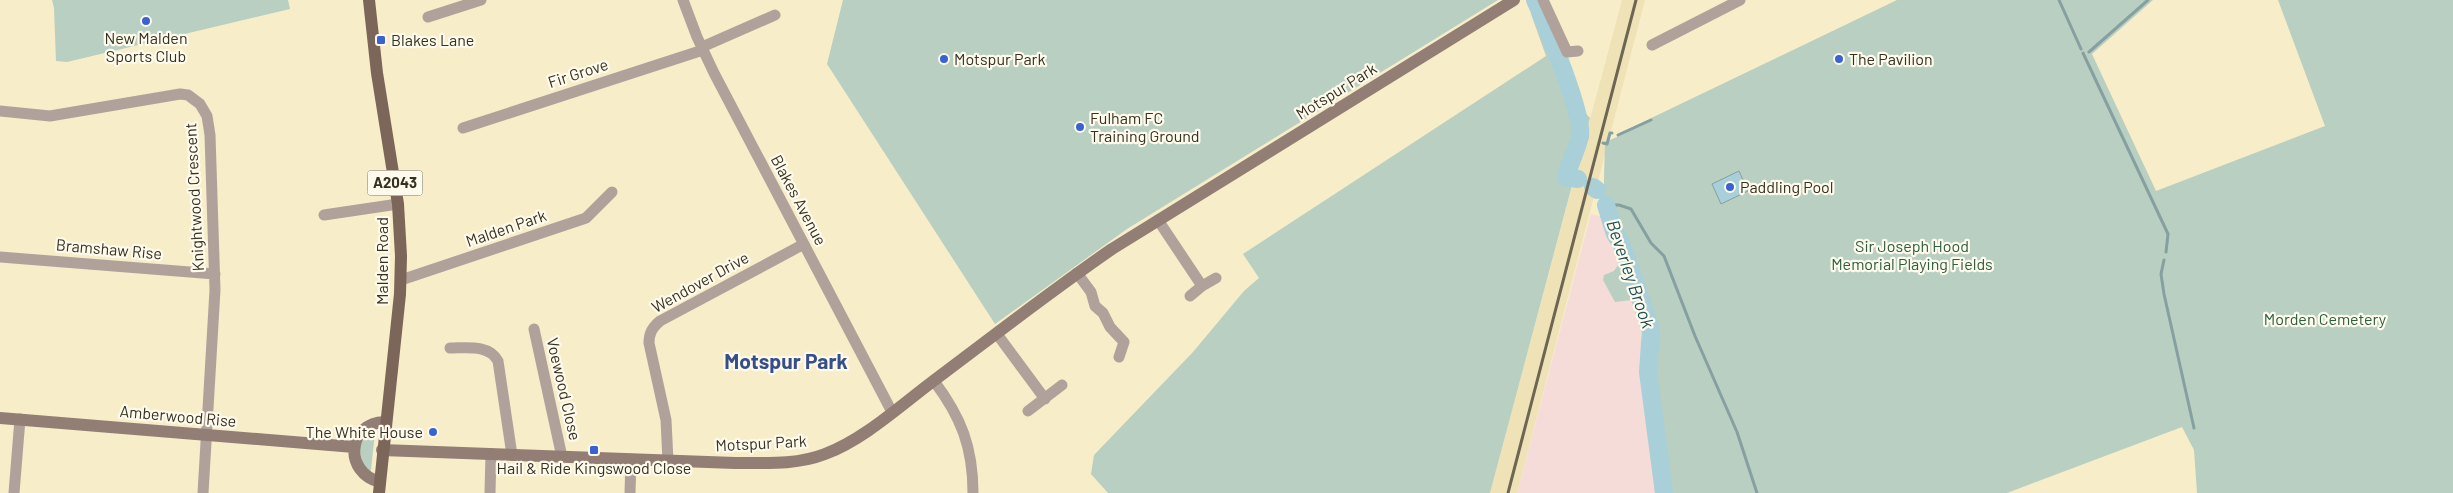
<svg xmlns="http://www.w3.org/2000/svg" width="2453" height="493" viewBox="0 0 2453 493" font-family="Barlow,sans-serif">
  <rect width="100%" height="100%" fill="#f7edc9"/>
  <path fill="#f6dcd8" d="M1591,214L1604,217L1638,301L1656,493H1517Z"/>
  <path fill="#efe2b7" d="M1622,0H1645L1517,493H1490Z"/>
  <path fill="#b8cfc1" d="M52,0H288L290,9L67,62L56,61L54,8Z
    M843,0H1498L1127,229L995,324L827,64Z
    M1897,0H2153L2092,54L2156,191L2325,126L2278,0H2453V493H2197L2194,450L2182,427L2007,493H1656L1642,333L1631,300L1615,302L1603,280L1604,275L1614,271L1620,262L1603,217L1605,142L1617,137L1618,134Z
    M1540,7L1549,23L1577,104L1590,118L1490,493H1108L1091,474L1094,455L1193,352L1244,291L1259,278L1243,254L1546,56L1531,14L1532,11Z
    M371,429L375,432L371,470L369,472L364,470L359,446Z"/>
  <path fill="#a9cfd8" stroke="#86a0a2" d="M1739,171L1748,191L1721,204L1712,184Z"/>
  <g fill="none" stroke-linecap="round" stroke-linejoin="round">
    <path stroke="#86a0a2" stroke-width="3" d="M2059,0L2081,49
      M2089,52L2148,0
      M2083,53L2168,234L2166,252
      M1618,135L1651,120
      M1580,136L1587,138
      M1603,143L1607,144L1610,133H1612
      M1606,205H1619L1631,209L1651,243L1664,256L1695,336L1737,432L1757,493
      M2164,260L2161,274L2164,294L2194,428"/>
    <path stroke="#a9cfd8" stroke-width="18" d="M1535,0C1545,22 1584,115 1580,136C1577,149 1570,163 1566,177L1578,179
      M1593,187L1597,190
      M1606,205L1615,234L1622,245L1651,329L1648,372L1664,493"/>
    <path stroke="#b0a29b" stroke-width="11" d="M683,0L697,37L714,73L892,412
      M1543,0L1567,52L1578,51
      M428,17L481,0
      M1652,45L1740,0
      M702,47L775,15
      M0,111L50,116L180,94L188,95L200,104L207,116L210,135L215,290L203,493
      M463,128L703,50
      M324,215L398,204
      M1158,220L1202,286L1216,278
      M0,257L215,274
      M1077,273L1091,292L1095,306L1103,313L1110,327L1124,342L1119,357
      M401,280L586,218L612,192
      M1190,296L1202,286
      M534,329L562,457
      M997,334L1045,399
      M450,348C466,348 489,344 498,361L512,455
      M934,381C961,417 973,447 973,493
      M1028,411L1062,385
      M668,461L666,420L649,343C649,333 652,328 660,321L804,244
      M14,493L20,419
      M490,493L491,454
      M630,493L631,459"/>
    <path stroke="#927e75" stroke-width="12" d="M0,418L354,447
      M382,450L735,463C765,463 797,465 825,454C863,440 900,406 932,382C992,337 1051,291 1112,249L1514,0
      M380,482C344,473 346,423 385,422"/>
    <path stroke="#7c6559" stroke-width="12" d="M369,0L377,73L398,204L401,256L400,294L379,493"/>
    <path stroke="#6c6652" stroke-width="3" d="M1508,493L1636,0"/>
  </g>
  <g fill="#3a62d3" stroke="#fefaec" stroke-width="2">
    <circle cx="146" cy="21" r="5"/>
    <rect x="376" y="35" width="10" height="10" rx="2.5"/>
    <circle cx="944" cy="59" r="5"/>
    <circle cx="1839" cy="59" r="5"/>
    <circle cx="1080" cy="127" r="5"/>
    <circle cx="1730" cy="187" r="5"/>
    <circle cx="433" cy="432" r="5"/>
    <rect x="589" y="445" width="10" height="10" rx="2.5"/>
  </g>
  <g text-anchor="middle" stroke-width="4.5" stroke-linejoin="round" paint-order="stroke">
    <rect fill="#fefaec" stroke="#716d5f" stroke-width="1" x="367.5" y="170.5" width="55" height="25" rx="4"/>
    <g font-size="15" font-weight="bold" fill="#353123">
      <text x="395" y="188">A2043</text>
    </g>
    <g font-size="16" fill="#353123" stroke="#fefaec" text-anchor="start">
      <text x="146" y="44" text-anchor="middle">New Malden<tspan x="146" dy="18">Sports Club</tspan></text>
      <text x="391" y="46">Blakes Lane</text>
      <text x="954" y="65">Motspur Park</text>
      <text x="1849" y="65">The Pavilion</text>
      <text x="1090" y="124">Fulham FC<tspan x="1090" dy="18">Training Ground</tspan></text>
      <text x="1740" y="193">Paddling Pool</text>
      <text x="423" y="438" text-anchor="end">The White House</text>
      <text x="594" y="474" text-anchor="middle">Hail &amp; Ride Kingswood Close</text>
    </g>
    <g font-size="16" fill="#353123" stroke="#fefaec">
      <text transform="translate(578 73) rotate(-18)" y="6">Fir Grove</text>
      <text transform="translate(1336 91) rotate(-32)" y="6">Motspur Park</text>
      <text transform="translate(194 197) rotate(-93)" y="6">Knightwood Crescent</text>
      <text transform="translate(799 200) rotate(62)" y="6">Blakes Avenue</text>
      <text transform="translate(506 228) rotate(-19)" y="6">Malden Park</text>
      <text transform="translate(109 249) rotate(5)" y="6">Bramshaw Rise</text>
      <text transform="translate(382 261) rotate(-90)" y="6">Malden Road</text>
      <text transform="translate(700 282) rotate(-29)" y="6">Wendover Drive</text>
      <text transform="translate(564 389) rotate(77)" y="6">Voewood Close</text>
      <text transform="translate(178 416) rotate(5)" y="6">Amberwood Rise</text>
      <text transform="translate(761 443) rotate(-3)" y="6">Motspur Park</text>
    </g>
    <g font-size="16" fill="#2b5e42" stroke="#fefaec">
      <text x="1912" y="252">Sir Joseph Hood<tspan x="1912" dy="18">Memorial Playing Fields</tspan></text>
      <text x="2325" y="325">Morden Cemetery</text>
    </g>
    <g font-size="18" font-style="italic" fill="#1a505a" stroke="#fefaec">
      <text transform="translate(1630 274) rotate(71)" y="6">Beverley Brook</text>
    </g>
    <g font-size="21" font-weight="bold" fill="#374f89" stroke="#fefaec">
      <text x="786" y="369">Motspur Park</text>
    </g>
  </g>
</svg>
